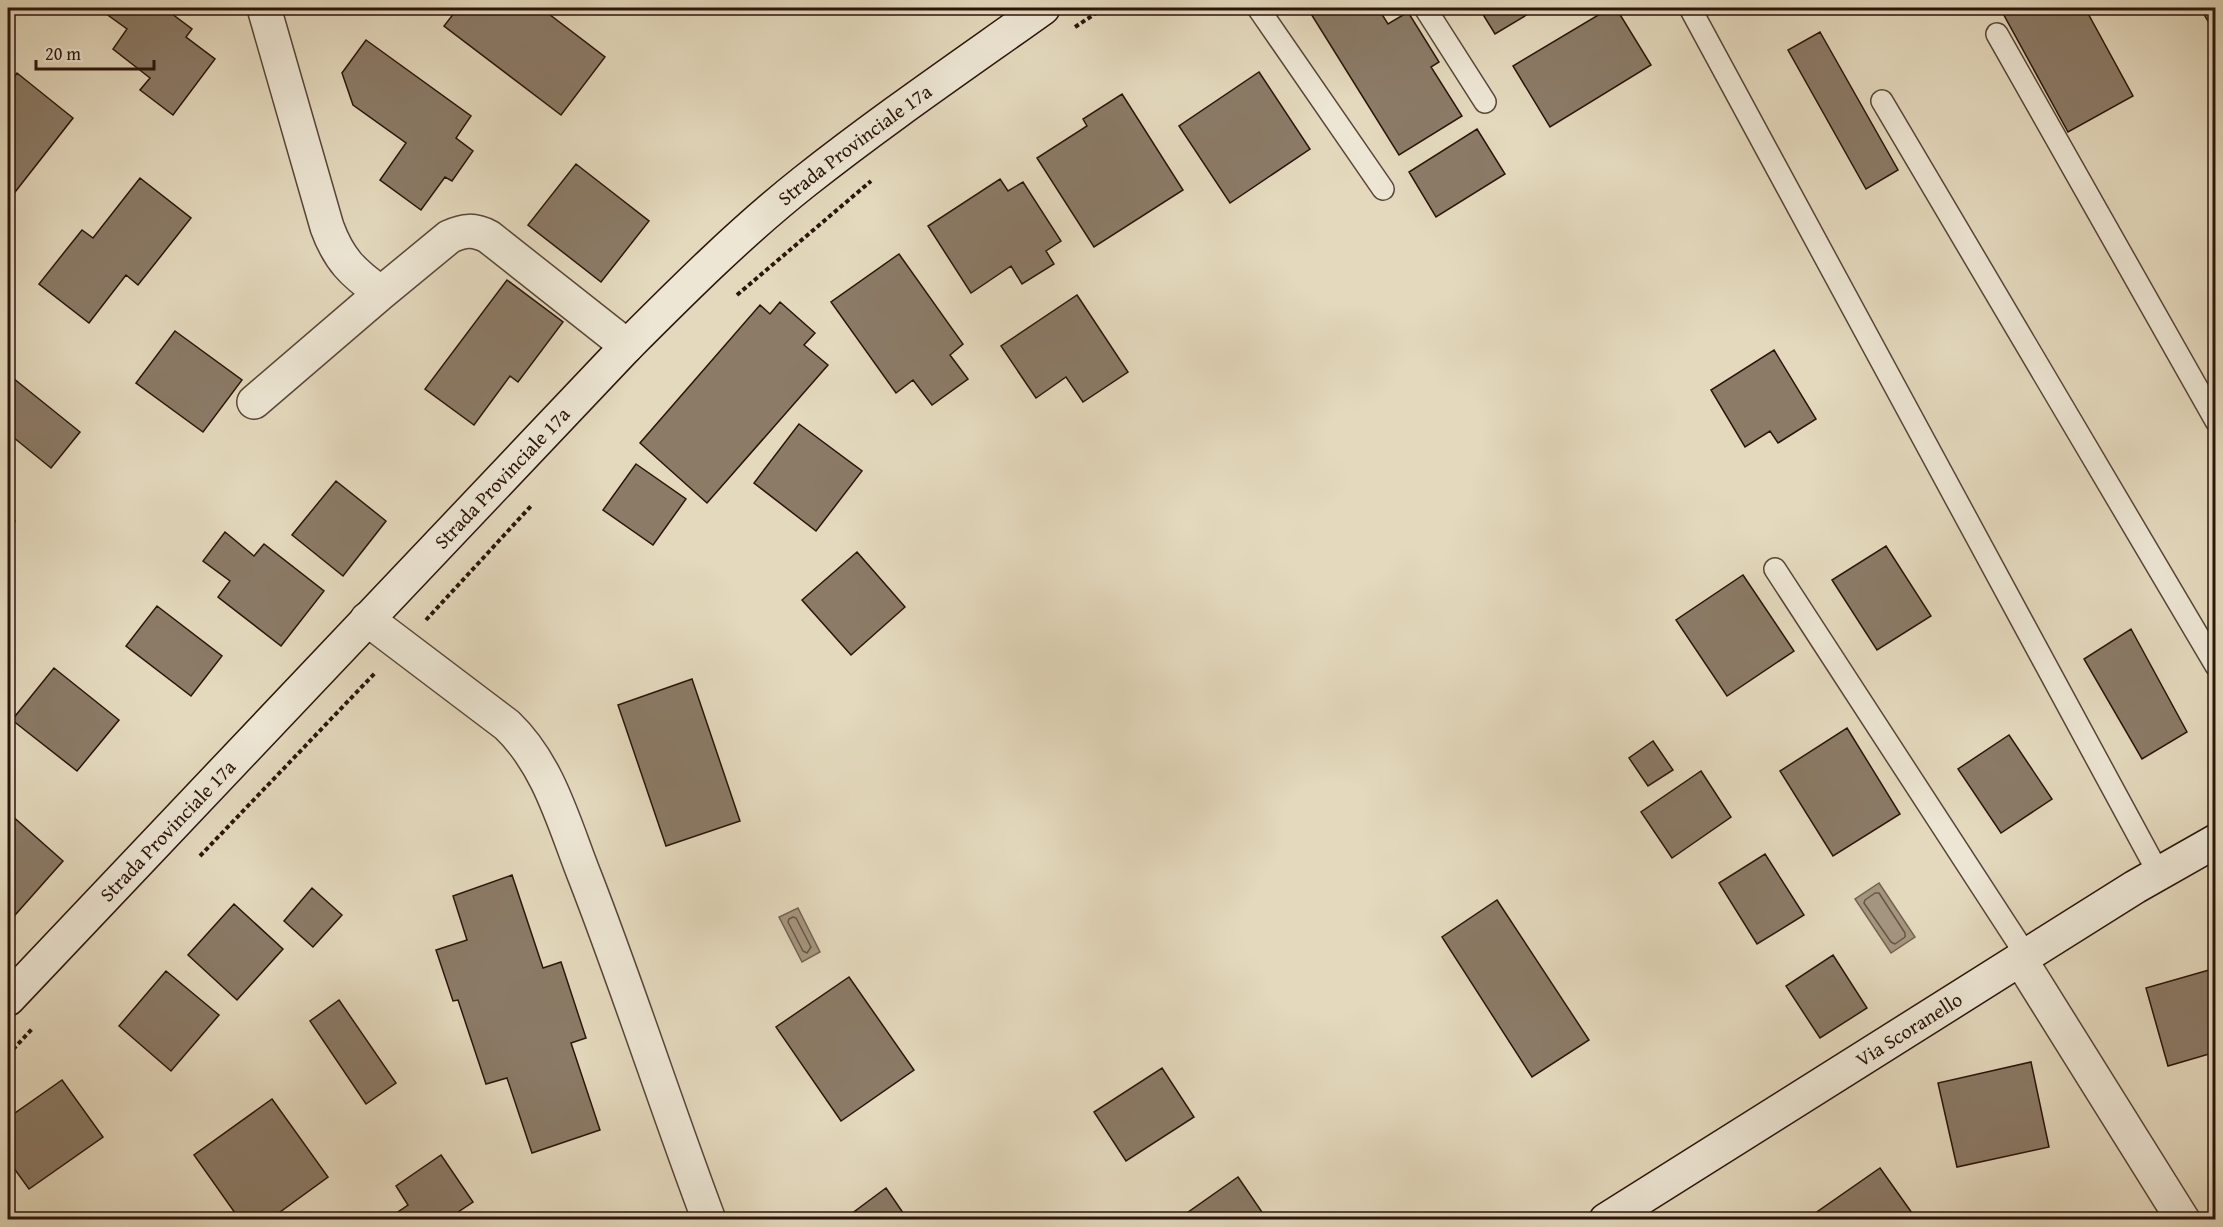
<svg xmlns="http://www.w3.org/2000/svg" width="2223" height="1227" viewBox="0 0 2223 1227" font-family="'Gentium Book Plus',serif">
  <rect width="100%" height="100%" fill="#e4d9bd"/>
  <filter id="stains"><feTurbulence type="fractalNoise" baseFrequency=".00333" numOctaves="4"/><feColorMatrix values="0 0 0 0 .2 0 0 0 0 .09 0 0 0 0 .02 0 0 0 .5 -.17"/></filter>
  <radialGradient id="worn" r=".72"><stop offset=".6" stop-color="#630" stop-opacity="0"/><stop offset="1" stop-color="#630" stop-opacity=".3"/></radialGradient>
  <path fill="#a59680" stroke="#746251" stroke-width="1.5" d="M1879,883L1915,937L1891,953L1855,899Z
    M798,908L820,952L802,962L779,917Z"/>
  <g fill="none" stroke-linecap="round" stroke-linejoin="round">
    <path stroke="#685645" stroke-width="1.5" d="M1875,893H1879L1905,933V937L1895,944L1891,942L1864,903L1865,900Z
      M793,917L796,918L811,947L807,953L803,951L788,922L789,919Z"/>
  </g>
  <path fill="#8b7b67" stroke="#2a150a" stroke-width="1.5" d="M98,8H164L192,29L186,37L215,59L173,115L140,90L150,78L113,49L127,29Z
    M458,8H541L605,57L561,115L444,26Z
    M1310,8H1378L1388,24L1408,12L1439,62L1431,67L1462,116L1399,155L1308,9Z
    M1479,8H1538L1495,34Z
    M1610,8H1616L1651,65L1550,127L1513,66Z
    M2000,8H2085L2133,96L2068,132Z
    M2200,8H2216V23L2211,26Z
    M1820,32L1898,170L1866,189L1788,50Z
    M366,40L471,116L456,138L473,151L452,181L445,177L421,210L380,180L406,143L353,105L342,73Z
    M1259,72L1310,149L1230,203L1179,126Z
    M17,73L73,118L8,201V86Z
    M1122,94L1183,190L1094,247L1037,158L1087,126L1083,119Z
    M1477,129L1505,174L1436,217L1409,172Z
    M576,164L649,221L601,282L528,225Z
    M140,178L191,218L138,285L126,275L89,323L39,284L82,230L93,238Z
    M1000,179L1008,191L1023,182L1061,241L1046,251L1054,264L1022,284L1011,266L971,293L928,226Z
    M899,254L963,344L950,355L968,379L932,405L913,380L896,393L831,302Z
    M507,280L563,322L518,382L510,376L474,425L425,389Z
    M1077,295L1128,372L1083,402L1066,377L1036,398L1001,346Z
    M780,302L815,333L804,345L828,365L707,503L640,443L760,305L770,314Z
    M175,331L242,380L203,432L136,383Z
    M1774,350L1816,419L1778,443L1770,431L1745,447L1711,390Z
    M8,374L80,432L51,468L8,433Z
    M799,424L862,471L816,531L754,483Z
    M636,464L686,499L653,545L603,510Z
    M336,481L386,521L343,576L292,535Z
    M8,514L15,521L8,531Z
    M225,532L254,556L264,544L324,591L281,646L218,597L230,581L203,561Z
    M1886,546L1931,616L1877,650L1832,580Z
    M857,552L905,607L851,655L802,600Z
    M1743,575L1794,651L1727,696L1676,620Z
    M157,606L222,656L191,696L126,646Z
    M2131,629L2187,732L2142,759L2084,659Z
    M54,668L119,720L77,771L12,720Z
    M692,679L740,821L666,846L618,705Z
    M1847,728L1900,814L1833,856L1780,771Z
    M2009,735L2052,799L2001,833L1958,769Z
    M1653,741L1673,770L1648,786L1629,758Z
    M1701,771L1731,817L1672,858L1641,812Z
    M10,814L63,861L8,923V817Z
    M1765,854L1804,915L1757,944L1719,883Z
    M512,875L543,968L561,962L586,1038L571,1043L600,1130L532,1153L507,1078L486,1084L458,1000L453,1001L436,950L467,940L453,896Z
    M312,888L342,915L313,947L284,921Z
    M1497,900L1589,1040L1532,1077L1442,937Z
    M234,904L283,949L237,1000L188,955Z
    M1833,955L1867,1008L1820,1038L1786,986Z
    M2216,968V1052L2168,1066L2146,988Z
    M166,971L219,1015L171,1071L119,1026Z
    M849,977L914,1070L841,1121L776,1027Z
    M339,1000L396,1083L366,1104L310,1021Z
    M2031,1062L2049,1147L1957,1167L1938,1083Z
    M1162,1068L1194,1117L1126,1161L1094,1112Z
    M62,1080L103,1137L29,1189L8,1160V1118Z
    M272,1099L328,1177L269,1220H240L194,1155Z
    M441,1155L473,1202L446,1220H386L408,1205L396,1186Z
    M1880,1168L1917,1220H1818L1814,1214Z
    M1238,1177L1264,1215L1258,1220H1187L1184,1215Z
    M886,1188L908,1220H843Z"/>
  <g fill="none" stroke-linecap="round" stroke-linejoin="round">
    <defs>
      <path id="lane" d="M1258,8L1383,189
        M1425,8L1485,102
        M1690,8L2159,874
        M1997,34L2216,421
        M1882,101L2216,666
        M1775,569L2026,955"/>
      <path id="street" d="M264,8L327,227C339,260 353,273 381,293L449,237C464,230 474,229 489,237L627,346
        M254,402L381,293
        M367,619L507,725C549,765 564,824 585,877C629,990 666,1106 709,1220
        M2020,959L2183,1220"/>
      <g id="secondary">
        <path id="s1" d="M8,999L627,346C684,289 741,232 804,182C881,121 963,65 1043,8"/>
        <path id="s2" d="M1606,1220L2135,887L2216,841"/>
      </g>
    </defs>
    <use href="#lane" stroke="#584637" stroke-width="24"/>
    <use href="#street" stroke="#584637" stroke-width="36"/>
    <use href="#secondary" stroke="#2a150a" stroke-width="36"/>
    <path stroke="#2a150a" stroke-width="4" stroke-dasharray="4.5 3" stroke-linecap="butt" d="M1075,27L1104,8
      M737,295L871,181
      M426,620L531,506
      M200,856L375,673
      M8,1055L32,1029"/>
    <use href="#lane" stroke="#ede6d4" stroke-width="21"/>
    <use href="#street" stroke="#ede6d4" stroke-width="33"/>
    <use href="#secondary" stroke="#ede6d4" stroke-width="33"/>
  </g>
  <g text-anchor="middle" stroke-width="6" stroke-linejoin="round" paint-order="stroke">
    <g font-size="20" fill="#2a150a" stroke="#ede6d4">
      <text dy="7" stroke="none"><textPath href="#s1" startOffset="1204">Strada Provinciale 17a</textPath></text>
      <text dy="7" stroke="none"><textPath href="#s1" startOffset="718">Strada Provinciale 17a</textPath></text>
      <text dy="7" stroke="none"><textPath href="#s1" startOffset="232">Strada Provinciale 17a</textPath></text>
      <text dy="7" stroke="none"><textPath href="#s2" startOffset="358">Via Scoranello</textPath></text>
    </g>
  </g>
  <rect width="2223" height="1227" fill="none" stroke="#e4d9bd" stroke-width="30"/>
  <rect x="9" y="9" width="2205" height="1209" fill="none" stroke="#2a150a" stroke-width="3"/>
  <rect x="15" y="15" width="2193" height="1197" fill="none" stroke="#2a150a" stroke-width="1.5"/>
  <path d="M36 60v9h118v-9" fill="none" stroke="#2a150a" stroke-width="3"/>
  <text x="45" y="60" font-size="18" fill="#2a150a" stroke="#ede6d4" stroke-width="4.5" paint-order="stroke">20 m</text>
  <rect width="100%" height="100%" filter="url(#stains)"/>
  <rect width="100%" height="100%" fill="url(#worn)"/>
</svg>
